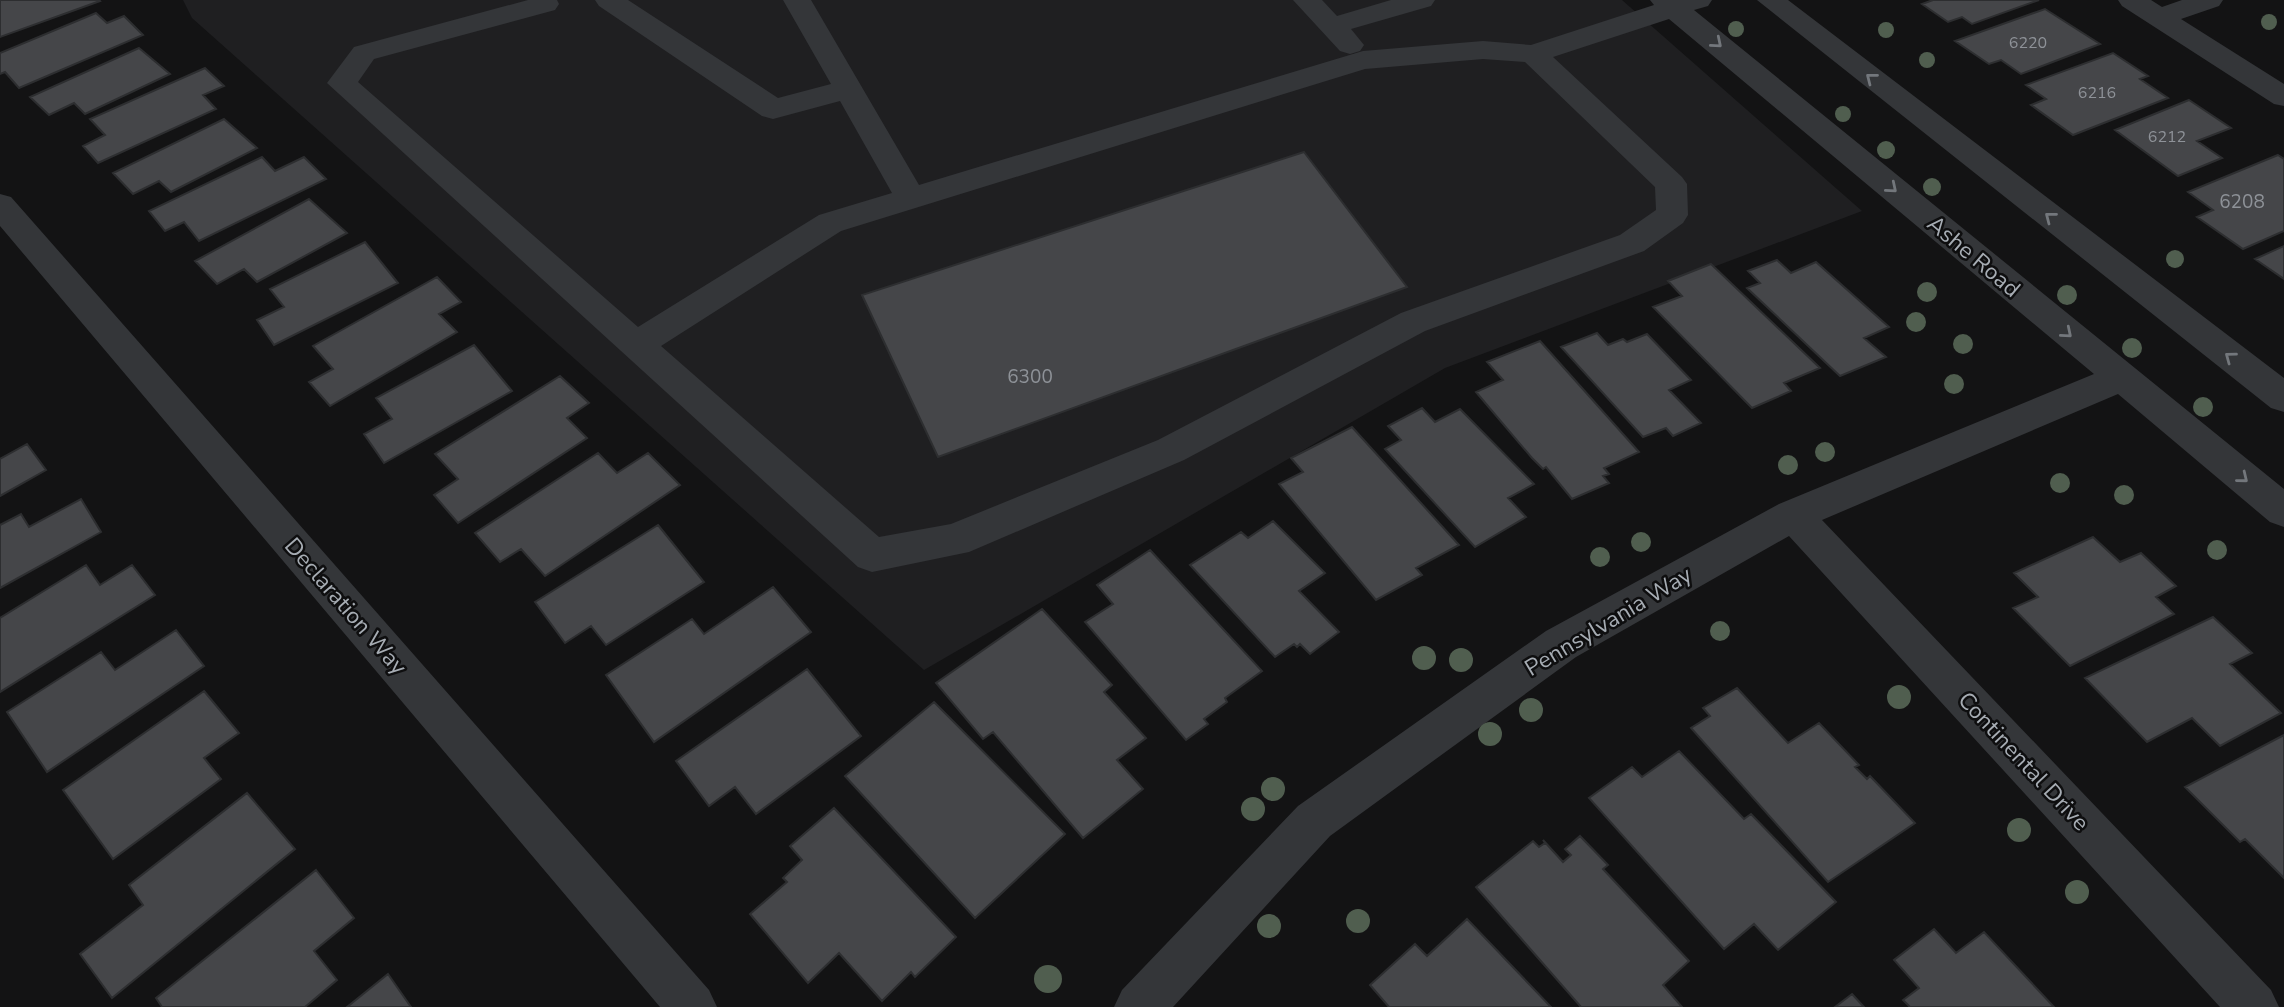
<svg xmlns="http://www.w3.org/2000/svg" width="2284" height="1007" viewBox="0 0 2284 1007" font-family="'Nunito Sans',sans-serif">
  <rect width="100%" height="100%" fill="#131314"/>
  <path fill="#1f1f21" d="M183,0H1622L1862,211L1445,368L924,670L192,18Z"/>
  <path fill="#454649" stroke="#2d2e30" stroke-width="2" d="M0,0H99L100,1L0,37Z
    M1933,0H2039L1972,24L1962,17L1948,22L1922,4Z
    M2045,9L2100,44L2021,74L2001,60L1989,64L1955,41Z
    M96,13L107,23L124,16L143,35L19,88L5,72L0,74V53Z
    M139,48L170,74L85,114L74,103L49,115L30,97Z
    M2113,53L2148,76L2140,79L2168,98L2073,135L2031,105L2046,99L2026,85Z
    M205,68L224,86L203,95L216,109L98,163L83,146L105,135L90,119Z
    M2189,100L2231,128L2197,141L2222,158L2178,176L2115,130Z
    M224,119L257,148L171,192L159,181L133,194L113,173Z
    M1304,152L1407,287L938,457L862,295Z
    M2278,155L2284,159V231L2243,249L2197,217L2213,210L2188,192Z
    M262,157L275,171L304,157L326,179L199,241L184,222L165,231L149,211Z
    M309,199L347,233L257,282L244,269L217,284L195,261Z
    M365,242L398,283L274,345L257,320L284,307L270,289Z
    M2284,246V279L2255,259Z
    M1777,260L1791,273L1816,262L1889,327L1864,338L1886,357L1840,376L1747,288L1760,283L1748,271Z
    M1711,264L1820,368L1784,383L1791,391L1752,408L1653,307L1682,296L1668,281Z
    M437,277L461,302L439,314L457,332L330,406L309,382L333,369L313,346Z
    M1597,333L1608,345L1623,339L1627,342L1647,334L1691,380L1669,390L1701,423L1673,436L1666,428L1643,437L1561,347Z
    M1540,341L1639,452L1604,468L1609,474L1603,476L1609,483L1572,499L1546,467L1543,469L1532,458L1476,392L1503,380L1487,362Z
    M474,345L512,391L384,463L364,434L392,419L376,398Z
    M560,376L589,403L567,418L587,438L458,523L434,495L458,479L435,454Z
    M1422,408L1435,422L1460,409L1534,484L1508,498L1526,517L1475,547L1385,449L1401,440L1388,426Z
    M1352,427L1459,545L1416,568L1422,575L1376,600L1279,484L1303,472L1291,458Z
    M27,444L46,470L0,496V459Z
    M598,453L617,473L648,453L680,485L545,576L521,549L500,562L475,533Z
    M81,499L101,532L0,588V525L21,514L29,527Z
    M1273,521L1325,573L1299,591L1339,632L1310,654L1300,644L1297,647L1294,644L1275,657L1190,565L1241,532L1248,538Z
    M658,525L704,582L606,645L591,626L565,643L535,602Z
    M2093,537L2120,562L2141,553L2176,586L2156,597L2174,614L2070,666L2013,608L2038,597L2014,573Z
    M1150,550L1262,671L1225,698L1227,702L1204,719L1208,724L1186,740L1085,622L1113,604L1097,585Z
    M86,565L100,585L132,565L155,595L0,692V618Z
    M773,587L811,632L654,742L606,675L692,619L704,634Z
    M1042,609L1112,685L1104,692L1146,738L1117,760L1143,789L1083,838L993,732L983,739L936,683Z
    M2213,617L2252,653L2230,664L2281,713L2220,746L2192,718L2147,742L2085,678Z
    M176,630L204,666L47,772L7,712L101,652L115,670Z
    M807,669L861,736L756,814L735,787L709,806L676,761Z
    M1737,688L1788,743L1819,723L1859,765L1855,767L1867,779L1870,776L1915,823L1828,882L1691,728L1710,716L1703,708Z
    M204,691L239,733L204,758L221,779L113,859L63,790Z
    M934,702L1065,834L975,918L845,776Z
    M2284,735V878L2245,839L2240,842L2185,787Z
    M1679,751L1744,819L1751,814L1836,902L1778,950L1754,924L1724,949L1589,798L1632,767L1642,777Z
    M247,793L295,849L112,998L80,954L143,905L129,885Z
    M834,808L956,937L915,977L911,972L882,1001L839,953L808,983L750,914L787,882L783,878L802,860L790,846Z
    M1580,836L1608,865L1603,869L1689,961L1663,985L1682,1007H1581L1476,887L1533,841L1539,847L1545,843L1543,840L1563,862L1571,855L1565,849Z
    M316,870L354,918L314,951L337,980L305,1007H162L156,998Z
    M1467,919L1551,1007H1389L1370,985L1415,944L1427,956Z
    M1934,929L1956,953L1984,932L2054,1007H1910L1903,1000L1919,988L1894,960Z
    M388,974L411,1007H347Z
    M1852,994L1864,1007H1835Z"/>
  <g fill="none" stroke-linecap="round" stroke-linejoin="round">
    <path fill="#343639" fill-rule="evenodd" d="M528,0H557L559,4L555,10L374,59L358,82L638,327L819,215L892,193L840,101L773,119L762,116L599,6L595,0H628L778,98L831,84L783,0H811L919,185L1363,51L1483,41L1531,45L1654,5L1650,0H1712L1708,6L1694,10L2284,489V527L2270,522L2118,394L1822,520L2271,990L2279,1007H2220L1789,536L1576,657L1330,836L1173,1007H1114L1122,990L1298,806L1546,631L1779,504L2094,374L1669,19L1553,57L1682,177L1687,184L1688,215L1683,223L1644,251L1425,331L1184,460L969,552L872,572L858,567L327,83L354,47ZM1483,59L1525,62L1655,187L1656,210L1620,235L1401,313L1158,440L951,524L879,537L661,346L841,231L1365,69Z
      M1293,0H1322L1337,16L1391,0H1435L1431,6L1351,29L1364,45L1360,51L1350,54L1340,51Z
      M1757,0H1788L2284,378V412L2271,408Z
      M2118,0H2151L2162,7L2182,0H2223L2219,6L2181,19L2284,84V106L2274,104L2122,6Z
      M0,194L11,197L709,990L717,1007H660L0,226Z"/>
  </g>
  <g fill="#505e4f">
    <circle cx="2269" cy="22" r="8"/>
    <circle cx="1736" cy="29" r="8"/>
    <circle cx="1886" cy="30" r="8"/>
    <circle cx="1927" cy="60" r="8"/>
    <circle cx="1843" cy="114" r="8"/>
    <circle cx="1886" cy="150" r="9"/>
    <circle cx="1932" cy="187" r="9"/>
    <circle cx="2175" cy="259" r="9"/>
    <circle cx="1927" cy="292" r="10"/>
    <circle cx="2067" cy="295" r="10"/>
    <circle cx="1916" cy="322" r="10"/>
    <circle cx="1963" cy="344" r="10"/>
    <circle cx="2132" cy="348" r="10"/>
    <circle cx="1954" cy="384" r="10"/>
    <circle cx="2203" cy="407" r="10"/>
    <circle cx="1825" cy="452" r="10"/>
    <circle cx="1788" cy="465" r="10"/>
    <circle cx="2060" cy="483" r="10"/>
    <circle cx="2124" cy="495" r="10"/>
    <circle cx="1641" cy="542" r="10"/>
    <circle cx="2217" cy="550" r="10"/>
    <circle cx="1600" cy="557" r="10"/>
    <circle cx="1720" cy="631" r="10"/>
    <circle cx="1424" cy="658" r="12"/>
    <circle cx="1461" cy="660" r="12"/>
    <circle cx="1899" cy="697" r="12"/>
    <circle cx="1531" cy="710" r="12"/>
    <circle cx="1490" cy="734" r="12"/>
    <circle cx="1273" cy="789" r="12"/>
    <circle cx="1253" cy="809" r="12"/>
    <circle cx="2019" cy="830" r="12"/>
    <circle cx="2077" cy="892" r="12"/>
    <circle cx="1358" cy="921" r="12"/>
    <circle cx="1269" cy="926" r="12"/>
    <circle cx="1048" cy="979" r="14"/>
  </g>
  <defs><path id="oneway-chevron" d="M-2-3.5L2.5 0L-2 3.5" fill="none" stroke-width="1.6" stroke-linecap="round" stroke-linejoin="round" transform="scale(1.75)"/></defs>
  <g stroke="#73777c">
    <use href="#oneway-chevron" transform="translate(1717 43) rotate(40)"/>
    <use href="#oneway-chevron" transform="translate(1871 78) rotate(-142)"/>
    <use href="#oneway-chevron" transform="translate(1892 188) rotate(40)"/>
    <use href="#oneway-chevron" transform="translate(2050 217) rotate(-142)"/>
    <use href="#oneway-chevron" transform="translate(2067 333) rotate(40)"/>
    <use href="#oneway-chevron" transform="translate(2230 357) rotate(-143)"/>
    <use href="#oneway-chevron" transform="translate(2243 478) rotate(39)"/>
  </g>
  <g text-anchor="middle" stroke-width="5" stroke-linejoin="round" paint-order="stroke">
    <g font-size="16" fill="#8e9298">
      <text x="2028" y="48">6220</text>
      <text x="2097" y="98">6216</text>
      <text x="2167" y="142">6212</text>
    </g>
    <g font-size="19" fill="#8e9298">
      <text x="2242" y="208">6208</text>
      <text x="1030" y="383">6300</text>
    </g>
    <g font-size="23" fill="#a6acb3" stroke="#0e0e0f">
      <text transform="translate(1974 256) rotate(40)" y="8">Ashe Road</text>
      <text transform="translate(346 606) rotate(49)" y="8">Declaration Way</text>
      <text transform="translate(1608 621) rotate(-31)" y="8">Pennsylvania Way</text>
      <text transform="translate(2024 761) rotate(47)" y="8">Continental Drive</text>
    </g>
  </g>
</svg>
